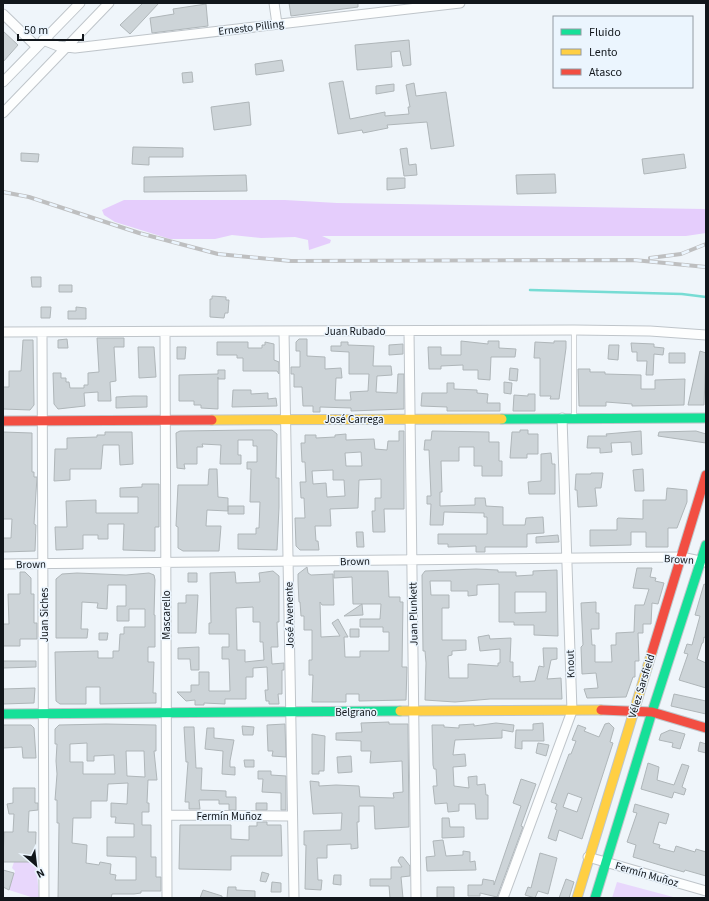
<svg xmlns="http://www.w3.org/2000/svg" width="709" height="901" viewBox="0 0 709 901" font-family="'Source Sans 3',sans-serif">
  <rect width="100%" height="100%" fill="#eff5fa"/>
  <path fill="#e8d7fc" d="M14,862H36L39,897L34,898L9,890L15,871L12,868Z
    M617,882L677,898H612Z"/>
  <path fill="#e5cdfc" d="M124,200H285L337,203L704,209H706V233L686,236H322L331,240L330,243L309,250L308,240L295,237L261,238L232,235L215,239H170L115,222L104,215L102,210Z"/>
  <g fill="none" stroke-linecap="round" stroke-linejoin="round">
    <path stroke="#77dcd4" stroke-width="2.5" d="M530,290L682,294L706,297"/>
  </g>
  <path fill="#cdd4d8" stroke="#afb6b9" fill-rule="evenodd" d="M143,3H159L130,34L120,25Z
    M289,3H358V7L291,16Z
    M206,4L208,26L152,33L150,18L174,14L173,9Z
    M3,31L18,45L3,62Z
    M409,40L411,65L403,66L400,51L391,52L392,67L357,70L355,45Z
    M282,60L284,71L256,75L255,64Z
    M192,72L193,82L183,83L182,73Z
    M343,81L350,119L385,112V116L409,114L408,107H410L406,85L414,83L416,96L446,92L454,146L431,149L427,122L387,125L388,128L363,133L362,130L338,134L329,83Z
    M394,84V91L376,94V86Z
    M249,102L251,125L214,130L211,107Z
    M133,147L183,148V157H149V165L132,164Z
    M407,148L409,165L416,164L417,175L404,176L400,149Z
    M21,153L39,154L38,162L21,161Z
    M684,154L686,168L644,174L642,159Z
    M555,174L556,193L517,194L516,175Z
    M246,175L247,191L144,192V177Z
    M387,178H405V188L387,190Z
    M31,277H41V287H32Z
    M59,285H72V292H59Z
    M212,296L226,297V300H229L228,313H225L224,318L210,317V299H212Z
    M41,307H51L50,318H41Z
    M76,307L86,308V319H68V311H76Z
    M97,338H124V347H114L116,381L110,382L111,401H98V392L84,393L85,406L58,409L54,404L53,373H61V378H66V382H69L70,388H84V385H88V373L99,372Z
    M67,339L68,348H58V340Z
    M299,339H307V356L325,357V369L341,368L342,378H336L335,400H351L350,392L368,391L369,374H349V352L331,351V346H341V342H348V345L374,346L373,366H391L392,375L377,376L376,392L397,393L398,374H404V409L351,411V408L320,407V412H313V406H303L302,387H294V374H291V367H300V351H296V342Z
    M23,340H33L34,405L30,410L3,409V387H9V371H21Z
    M461,341L488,344V341H499V348L516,349L515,357H491L490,380L478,379V370H463V365L441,366V369H429L428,347H441V355H461Z
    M554,341H566V348L559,399H550L551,396H540V358H534L535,342L554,343Z
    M217,342H248V348H262V345H265V342L274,344V360L279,362V374L277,371H243V358H237V355H217Z
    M631,343L654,344V347L664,348L663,355L654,354L653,375H646L647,361H637V352H632Z
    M403,344V354L389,355V345Z
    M609,345H619L618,360L608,359Z
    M138,347H154L156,377L139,378Z
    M177,347H186L185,359H177Z
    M700,351L706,353L704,405H688Z
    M669,353H685V363H669Z
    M510,368L518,369L517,381L509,380Z
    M578,369H590V372H605V374L641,375V389H655V380L685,379L684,405L632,406V404L606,402V406H579Z
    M218,370H225V379H218V377V409L201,408V405H194V401H179V375L218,374Z
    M504,382L512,383L511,394L504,393Z
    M447,383H454V389L477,390V393L488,394L487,403H500V411H447V407L421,406L422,393H447Z
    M233,390H251V394L268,393V399L276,398L277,406L232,407Z
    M528,394H535V411H513L514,395L528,396Z
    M133,396H147V407L116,408V397Z
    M253,430H272L277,434L276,478H279V507L277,550L238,549V534H256V528H259L260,502H250L251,469H247V462H257V446H253V440H238V455H241V464H220L221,445L202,444L203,447H197V464H184L185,469L177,468L176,433L180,431Z
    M520,430H528V434H538V454H527V458H510L512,432H520Z
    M399,431H404V509H384L385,532H373L372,511H375V498H381V479L359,480L358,508L330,509L331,526H315L316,541H318L319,550H300L296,546L295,518H305L304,498H301L300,482H306L305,462H302L301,443H305V435H316V438L335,437V435L346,434V440L374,439L375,449L387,450L388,441H399ZM361,452L362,466H346L345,453ZM333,470V480H344L345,496L327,497L326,483L313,484L312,471Z
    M432,431L489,432V442H499V461H502V476H482V466H474V447H459V461H441L442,492H440V506L475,505V498H485L486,506L503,507V525H525L526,518L543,517L544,533L527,534V547H485V552H476V546L448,547V544H438V534H487V517H484V513L444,512L443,525H430L431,504H427V496H431L429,450H424L425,440H431Z
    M641,431L642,454L632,455L631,442L611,443L612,452L600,453V448H587L588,436H607L606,434Z
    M696,431L706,434V443L658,436L659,432Z
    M3,432L32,433V472H34V477H37L34,524L36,525L35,551L3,552V538H11L12,519H3Z
    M105,432H132L133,464L120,465L119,445H103L101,469H70V480L54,481L55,449H67V438L97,437V435H105Z
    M551,453L552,464H555V494H529L528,482L541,481V454Z
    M209,469H217L218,497L228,498V511L207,510L206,526H221L219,551H183L178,548V527L176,526L178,485H208Z
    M643,469L644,491H635L633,470Z
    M591,473H603L601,488H595L597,506L578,507L577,490H575L576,474H591Z
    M142,484H159V527H155V551L123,550L124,524H108V539H98V535H83V549L56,550L55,527H67L66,501L96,500V513H138V497H120V488L142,487Z
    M667,488L687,490V502L677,528H668V547H646V532H631V545L590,546V530H617V519L618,518L643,519V500H666Z
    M228,506H244V514H228Z
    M356,532H363L364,547H357Z
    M558,535L559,542L536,543V537Z
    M307,567L308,573L311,575L333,574L334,605H322L320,602L321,637L340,636L332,623L338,619L348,637H344L345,657H360V651H389V632H383V627H360V619H380L381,604H353L352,577L334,578V571H388L389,597H400V602H403L402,667H407L406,700L359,701V694H346V702H312L313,675H309V660H312V630H304V616H301L300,602H299L298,581V574Z
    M637,568H652L650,577L656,578L655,581L664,583L658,604L652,603L651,624H643V633H638L639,661H635V677H633L626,697L587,698L584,689L598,688L596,673L582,674L581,647L583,645L581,603L596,602V613H599V629H591L592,645H595V662H612L611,645H616V633L634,632L635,605H644L649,589L633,588Z
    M476,569L498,570V572H516V576L533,575V571L557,570L558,636L534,635V625H514V622H499V584L477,585V595L468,596V591H451V581H430L431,595H449V608H442V640H466V650L452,651V655L448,656L449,678H468V664L498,666V663H500V649L480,651L478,637L489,635L490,639L511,638L510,662H513V677L520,676V682L535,681L539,666L544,667L543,648H557V659L551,660L547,679L561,678L562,699H490L455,702L425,700L426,663L425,651H423L422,575L425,571ZM515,592H546V612L515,613Z
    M273,571L279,576V622H277L278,647H271L272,664L284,663V670H282V694H278L279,704H269V701H266L265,690H268L267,667L253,668V677H246V699H225V704L204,703V705H195V700L186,701L177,692H191V685H199V672H209V691H230L229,659H222V647H229V634H209V623H211L210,573L235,572L236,583L260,582L259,573ZM253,607V622H260V642H263L264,660L245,662V650H237L236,608Z
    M20,572H25L31,578V594H34V623H37V639H20V646H3V624H9L8,594H20Z
    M77,573L126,575L149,573L154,575L155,580L154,615H155V647H148V662H154L153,693H156V703L100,704V687H86V704H60L56,701L55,652L98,651V658H113V651H119L120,634H124V627H145V609H129V621H117V606H126V585H108L107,609L97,608L98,603L82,602L81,629H88L87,638H56V579L62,574Z
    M188,573H197V582H188Z
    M704,584L706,585V638L704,637L703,643H702L697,659L706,663V688L679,680L688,654L684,653L687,644L692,645L700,616L695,615Z
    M186,595H198L196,633H178V603H186Z
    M362,604L363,615L344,616Z
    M350,629H359V637H350Z
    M99,633H108L107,640H99Z
    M199,647V670H191L190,659H178V648Z
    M3,661H36V667L3,668Z
    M35,688L34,703L3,704V689Z
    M674,694L706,701V714L671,706Z
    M389,722V724H408L409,827L375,829L374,806H359V822H357L358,848L351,849V844L327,845V858H317L318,880H322L321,890L305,889L306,845H304V831L341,830L342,813L313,814L310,781L319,782V786L336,785L359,786L360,797L394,798L393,793L403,792L402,761L370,763L371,751H361V741L336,740V733L362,732L361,723Z
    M496,723L514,725L513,732L502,730V738L455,740L454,747L453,755L465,754L466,766L453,767L454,786L469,788L468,777L477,776V785L485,784L486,795H488V819H476L475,804H459V811L448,812L447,803L435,804L433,786H437L436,769H434L433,765L432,725H444V727L459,728V725L474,724V726Z
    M543,723L544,741H522V749L515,748L516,730H533V724Z
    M609,723L614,728L610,742L613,743L582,839L559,830L556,841L548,838L557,810L555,809L557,804L551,802L569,754H571L576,741L572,740L578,725L586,728L584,731L599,737L605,724ZM568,793L582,798L577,812L563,807Z
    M106,724L156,725V751H154L157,780H148L147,803H149V812H142V825H151V857H156V877H161V891H141V893L134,894H112L111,898H58L59,823H57V800H55L57,774L56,761L57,744H55V729L59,725ZM87,743V761H94V756L114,755L115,774H83V762H70V744ZM126,751H144L145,777L127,776ZM128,783L127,804L111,803V817H116L115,823L134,824V837H107V856L136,857V880H115L116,875L110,874L111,864L100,862L99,865L86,863L87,845L72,843L73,818H91V801H107L108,784Z
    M285,724L286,757L272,756L273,751H268L267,725Z
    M3,725H31L34,728L36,758H23L22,747L3,748Z
    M242,726L254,727L253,735H243Z
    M184,727H194L196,768H202L201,790L226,791V797H236V810H229V804H219V800H199L200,809H189V802H185L188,762H186Z
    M207,728H214V738L234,740L230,761V767H235V775L222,774L223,751L205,749Z
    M670,730L685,734L680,749L672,747L673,743L659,740L661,734Z
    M312,734L325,736L324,771H319V774H312Z
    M700,742L706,744V753L698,751Z
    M538,743L549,745L546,756L536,753Z
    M351,756L352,772L338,773L337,757Z
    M244,760H254V767H245Z
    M648,763L659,767L657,780L674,785L682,764L689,766L682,787L686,789L684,795L674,792L672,798L641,789Z
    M258,771H271V775L286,776V810H281V793L262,792L263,779H258Z
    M521,779L536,784L521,826L523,827L497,897L480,893V896H468V885H482L483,879L494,881V885L521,806L513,803Z
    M13,788H35V803H38V810L29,811L28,832H36L35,862H3L4,832H13L14,814H9L7,804L13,803Z
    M256,803H267V810H256Z
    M635,804L669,814L666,824L659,822L653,843L660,845L659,848L674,852L676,846L695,852L696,849L706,852V876L685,870L684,872L673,869L633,857L636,845L627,842L637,813L633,812Z
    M442,818H449L450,827H464V837L442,838Z
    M257,822H267V825H281L282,856H231V870L179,869L180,825H231V839L249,840V826H257Z
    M443,840L446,856L463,855V851L470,852V862L475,861L476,870L427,871L426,857L435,856L433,841Z
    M540,853L557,858L548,894L538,891L535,898L525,895L528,887L531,888Z
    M400,857H403L410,866V876L401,877L403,898H390L389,886H370V879H391V867H402L398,861Z
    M3,870L14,873L9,890L3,887Z
    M262,872L269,874L266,882L260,881Z
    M334,875H341V885L333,884Z
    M566,879L574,882L569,898H559Z
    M272,882L281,883V892H271Z
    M228,887H236V890L255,891V898H227Z
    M437,887H454V898H437Z
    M203,890L222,896V898H200Z"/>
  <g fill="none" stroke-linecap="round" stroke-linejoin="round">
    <defs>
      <path id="lane" d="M574,417V330"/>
      <path id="street" d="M274,3L277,24
        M3,14L37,47
        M43,40L58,46L75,48L460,3
        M3,82L80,3
        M3,113L109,3
        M284,331L294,898
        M409,331L416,898
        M3,332L574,330L650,331L706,335
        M42,332L44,898
        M165,332L167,898
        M3,564L681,557L705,562
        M167,815L291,816
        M588,857L706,891
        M503,898L572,711L562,418"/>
      <path id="fast" d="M502,419L706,418
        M3,714L400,711
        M595,898L652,712L706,545"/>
      <path id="slow" d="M212,420L502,419
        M400,711L601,710
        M577,898L652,652"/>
      <path id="jam" d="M3,421L212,420
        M652,652L706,475
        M601,710L652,712L706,728"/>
    </defs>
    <use href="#lane" stroke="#bfc5ca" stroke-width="6"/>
    <use href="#street" stroke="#bfc5ca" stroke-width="11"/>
    <use href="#fast" stroke="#bfc5ca" stroke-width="11"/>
    <use href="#slow" stroke="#bfc5ca" stroke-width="11"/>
    <use href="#jam" stroke="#bfc5ca" stroke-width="11"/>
    <use href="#lane" stroke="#fdfefe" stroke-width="4.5"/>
    <use href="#street" stroke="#fdfefe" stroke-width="9"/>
    <use href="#fast" stroke="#16e098" stroke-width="9"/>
    <use href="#slow" stroke="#ffcf43" stroke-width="9"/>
    <use href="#jam" stroke="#f24e42" stroke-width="9"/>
    <defs>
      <path id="rail" d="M3,192L29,197L139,233L218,254L291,261L634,260L706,267
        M650,258L681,254L706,244"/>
    </defs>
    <use href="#rail" stroke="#bebfc0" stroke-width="4"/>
    <use href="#rail" stroke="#ebf5fe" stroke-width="2.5" stroke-dasharray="8" stroke-linecap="butt"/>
  </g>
  <g text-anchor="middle" stroke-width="3" stroke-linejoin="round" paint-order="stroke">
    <g font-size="11" fill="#11161b" stroke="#ebf5fe">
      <text transform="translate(251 27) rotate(-7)" y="4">Ernesto Pilling</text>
      <text x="355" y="335">Juan Rubado</text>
      <text x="354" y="423">José Carrega</text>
      <text transform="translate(679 559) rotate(4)" y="4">Brown</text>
      <text transform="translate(355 561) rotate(-1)" y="4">Brown</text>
      <text transform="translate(31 564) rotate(-1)" y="4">Brown</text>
      <text transform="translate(413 614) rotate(-91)" y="4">Juan Plunkett</text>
      <text transform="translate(44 615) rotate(-90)" y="4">Juan Siches</text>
      <text transform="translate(166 615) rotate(-90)" y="4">Mascarello</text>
      <text transform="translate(289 615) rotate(-91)" y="4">José Avenente</text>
      <text transform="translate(570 664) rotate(-92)" y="4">Knout</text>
      <text transform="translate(641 686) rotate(-73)" y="4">Vélez Sarsfield</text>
      <text x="356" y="716">Belgrano</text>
      <text x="229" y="820">Fermín Muñoz</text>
      <text transform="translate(647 874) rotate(16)" y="4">Fermín Muñoz</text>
    </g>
  </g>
  <rect width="709" height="901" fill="none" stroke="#11161b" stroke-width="8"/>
  <rect x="553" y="16" width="140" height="72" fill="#ebf5fe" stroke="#949ca3"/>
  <rect x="561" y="29" width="20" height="6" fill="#16e098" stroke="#949ca3"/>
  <text x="589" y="36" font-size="12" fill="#11161b">Fluido</text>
  <rect x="561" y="49" width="20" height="6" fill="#ffcf43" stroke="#949ca3"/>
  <text x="589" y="56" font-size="12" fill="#11161b">Lento</text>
  <rect x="561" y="69" width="20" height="6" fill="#f24e42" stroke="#949ca3"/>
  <text x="589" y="76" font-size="12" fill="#11161b">Atasco</text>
  <g transform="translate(36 865) rotate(152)" stroke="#ebf5fe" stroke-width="3" paint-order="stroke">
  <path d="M0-3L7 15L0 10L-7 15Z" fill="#11161b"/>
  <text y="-6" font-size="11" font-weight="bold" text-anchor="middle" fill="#11161b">N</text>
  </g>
  <path d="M18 34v6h65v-6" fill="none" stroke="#11161b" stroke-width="2"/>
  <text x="24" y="34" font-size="12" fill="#11161b" stroke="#ebf5fe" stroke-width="3" paint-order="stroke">50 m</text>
</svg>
